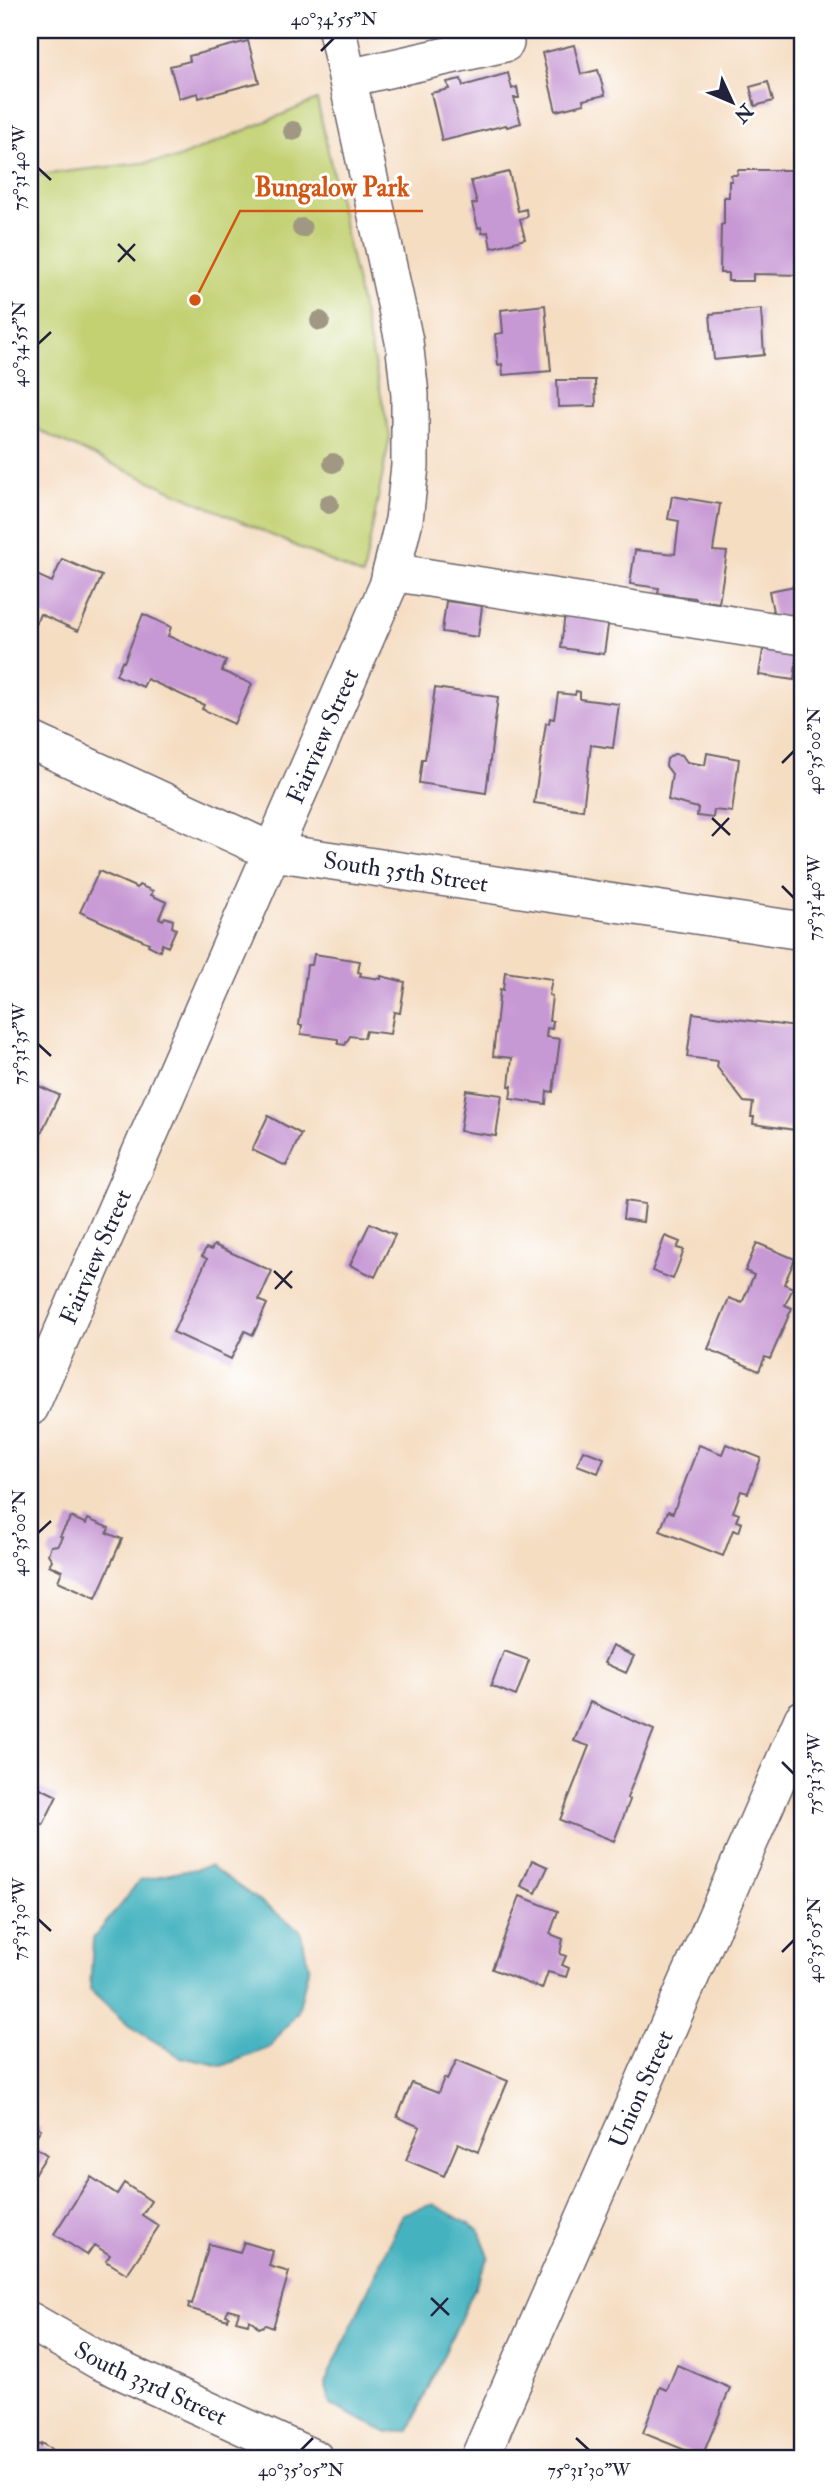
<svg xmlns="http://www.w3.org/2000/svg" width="833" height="2489" viewBox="0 0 833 2489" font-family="'IM FELL Double Pica',serif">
  <rect width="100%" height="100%" fill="#fff"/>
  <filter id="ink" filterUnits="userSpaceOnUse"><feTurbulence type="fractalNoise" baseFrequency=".0143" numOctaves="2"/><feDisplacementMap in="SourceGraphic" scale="14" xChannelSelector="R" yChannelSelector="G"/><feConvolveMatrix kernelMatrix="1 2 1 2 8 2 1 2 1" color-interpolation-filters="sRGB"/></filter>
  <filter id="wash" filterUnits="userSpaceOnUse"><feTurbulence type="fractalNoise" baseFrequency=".00686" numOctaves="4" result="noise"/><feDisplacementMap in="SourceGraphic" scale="28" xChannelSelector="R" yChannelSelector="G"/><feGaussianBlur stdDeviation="1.57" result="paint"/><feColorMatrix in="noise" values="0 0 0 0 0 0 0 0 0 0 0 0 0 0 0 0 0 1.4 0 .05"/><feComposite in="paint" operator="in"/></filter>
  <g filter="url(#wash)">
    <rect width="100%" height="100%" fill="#f5ddc2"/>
    <path fill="#c3d173" stroke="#727a57" stroke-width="2" d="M317,100L390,436L363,576L56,439L30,425V176L176,159Z"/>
    <path fill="#44b3bf" stroke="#336a7d" stroke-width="2" d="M210,1866L300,1930L309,1966L298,2011L269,2048L222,2066L181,2057L129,2026L90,1990L93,1939L140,1880Z
      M433,2204L479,2230L489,2257L409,2430L388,2433L331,2405L325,2383L403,2214Z"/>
    <g id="blocks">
      <path fill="#c799d4" d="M248,41L259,82L199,98L198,93L179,98L170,66L190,61L189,56Z
        M574,45L581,74L598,70L605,95L583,100L584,104L556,111L542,53Z
        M508,73L512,89L517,87L519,98H514L521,123L507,127L506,125L442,141L431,93L449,89L447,82L461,79L463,86Z
        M768,82L773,101L755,106L750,87Z
        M738,170H803V275L753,274V281H728V273H720L721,225L724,224V197H729V181H732L731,175H737Z
        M509,172L518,211L526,209L527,217L520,219L525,239L491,248L488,232L482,233L481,227L478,228L472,204L477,203L471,181Z
        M545,305L551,371L503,375L502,364L498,365L495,334L503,333L501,310Z
        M761,309L764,355L714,360L710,314Z
        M557,380H595L596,406L558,407Z
        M672,496L720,504L713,551L727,552L719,603L707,601L706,606L694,604L695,598L658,593L659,588L630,584L635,550L675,554L679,521L668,519Z
        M62,559L102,576L78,631L40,614L30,637V572L52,582Z
        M800,585L803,617L775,622L769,591Z
        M446,601L482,606L478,637L442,632Z
        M565,612L609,618L604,654L561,648Z
        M143,614L171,627L168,636L226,661L222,671L252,684L234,724L202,709L204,705L147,679L143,687L116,675L122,661L124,662Z
        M764,644L798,649L794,680L759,675Z
        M435,688L498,697L486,793L419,783L422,759H425Z
        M576,691L580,692V699L619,704L613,748L591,745L583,810L534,803L546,723H549L550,718L554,719L558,693L575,695Z
        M707,753L739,759L732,812L714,810L713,818L697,816L698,808L668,800L672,774L666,766L667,759L674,754L682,755L687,762L705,765Z
        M99,871L137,888L139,885L153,891L151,895L166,902L159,918L163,920L165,917L173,920L172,927L176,929L168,947L162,944L160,951L148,945L149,943L80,912Z
        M314,954L360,961L358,972L361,973L360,976L381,979V976L405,982L400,1013L394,1012L390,1034L366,1031L364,1038L350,1036L345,1045L338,1044V1039L301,1034L302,1025H299L307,965H312Z
        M505,972L552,979L549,995L552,996L549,1021H553L552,1029L547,1028L546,1037L560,1039L553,1092L547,1091L546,1104L510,1099L512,1086H509L512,1058L493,1056L500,989L503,990Z
        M693,1013L803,1028L800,1053H803V1131L753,1124L754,1117H751L753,1103L744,1102L717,1067L718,1061L687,1057Z
        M30,1082L59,1095L37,1142L30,1138Z
        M466,1090L502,1095L496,1136L460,1131Z
        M268,1116L301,1134L286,1166L252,1150Z
        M625,1201L645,1204L643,1222L623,1219Z
        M370,1223L395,1235L375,1277L350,1265Z
        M665,1236L680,1242L677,1248L684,1250L673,1279L652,1271Z
        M757,1243L795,1259L784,1284L793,1288L785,1305L792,1308L770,1359L765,1357L759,1371L708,1349L729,1298L742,1303L754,1275L745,1271Z
        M214,1245L272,1271L259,1300L267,1304L253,1335L245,1331L231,1359L173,1332L207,1259L202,1256L206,1248L211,1250Z
        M726,1444L761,1458L748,1493L741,1491L733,1512L739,1514L736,1521L742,1523L739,1532L733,1530L723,1556L660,1531L668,1511L673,1513L699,1445L722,1454Z
        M583,1450L604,1458L598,1473L577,1465Z
        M71,1517L86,1524L88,1519L109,1528L107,1533L122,1539L96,1598L58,1581L62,1571L49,1565L52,1560L48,1554L51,1546L58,1545L62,1537L60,1536Z
        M612,1646L634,1656L626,1673L604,1663Z
        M504,1651L529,1660L516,1696L491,1686Z
        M590,1702L654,1730L627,1798L630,1800L614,1841L560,1820L589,1746L574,1741Z
        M30,1783L57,1796L43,1825L30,1819Z
        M532,1860L548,1867L536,1893L521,1886Z
        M520,1896L558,1911L550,1934L563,1939L560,1954L566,1956L562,1965L569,1968L566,1977L548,1972L542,1989L492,1969Z
        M457,2060L508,2081L478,2152L458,2143L444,2176L406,2160L420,2127L397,2117L412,2083L438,2093L444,2078L447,2080Z
        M30,2122L41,2129L31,2144L47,2155L30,2181Z
        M91,2177L117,2194L124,2183L151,2201L142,2215L159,2226L127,2274L106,2261L110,2255L94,2245L87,2255L54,2234Z
        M244,2242L273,2251L269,2266L289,2272L273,2328L266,2325L259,2328L253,2322L249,2320L248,2324L236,2321L239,2312L228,2309L226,2315L229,2316L228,2320L188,2308L189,2303L192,2304L209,2244L240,2252Z
        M677,2365L730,2388L702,2457L643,2433L660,2387L667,2390Z
        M30,2439L40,2446L41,2443L63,2456L61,2459H30Z"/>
    </g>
  </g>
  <g filter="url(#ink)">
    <use href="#blocks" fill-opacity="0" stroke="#6c636a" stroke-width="2"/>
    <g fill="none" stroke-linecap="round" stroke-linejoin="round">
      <defs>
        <g id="minor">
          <path d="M348,78L505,43"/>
          <path d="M391,572L803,636"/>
          <path id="s1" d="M30,740L273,852L803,931"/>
          <path id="s2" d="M30,1407L388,586L404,520L410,466V395L404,341L337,30"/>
          <path id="s3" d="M30,2321L98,2360L315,2459"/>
          <path id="s4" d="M479,2459L803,1719"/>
        </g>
      </defs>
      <use href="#minor" stroke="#6c636a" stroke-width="40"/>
      <use href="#minor" stroke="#fff" stroke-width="37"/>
    </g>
    <g fill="#a09883">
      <circle cx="293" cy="131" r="10"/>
      <circle cx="302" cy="228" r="10"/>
      <circle cx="320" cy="321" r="10"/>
      <circle cx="333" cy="463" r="10"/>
      <circle cx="329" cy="504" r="10"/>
    </g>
  </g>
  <path fill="none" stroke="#22223b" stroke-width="2.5" d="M321,51L334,38M38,168L51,180M118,244L135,261M118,262L135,244M38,344L51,332M782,763L794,751M712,818L730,835M712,836L729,818M782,886L794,898M38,1044L51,1056M274,1271L292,1288M275,1289L292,1271M38,1533L51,1521M782,1762L794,1774M38,1919L51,1931M782,1952L794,1940M431,2298L449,2315M431,2316L448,2298M576,2438L589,2450M301,2450L313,2438"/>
  <g text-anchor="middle" stroke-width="6" stroke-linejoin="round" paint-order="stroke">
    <g font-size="24" fill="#22223b" stroke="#fff">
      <text dy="8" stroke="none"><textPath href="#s2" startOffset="732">Fairview Street</textPath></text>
      <text dy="8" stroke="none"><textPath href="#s1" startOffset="402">South 35th Street</textPath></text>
      <text dy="8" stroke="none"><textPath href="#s2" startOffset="164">Fairview Street</textPath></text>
      <text dy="8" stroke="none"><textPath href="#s4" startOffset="404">Union Street</textPath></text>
      <text dy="8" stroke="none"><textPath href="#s3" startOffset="136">South 33rd Street</textPath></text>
    </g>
  </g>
  <path fill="none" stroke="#d45411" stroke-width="2.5" d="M195 300L240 211H423"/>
  <circle fill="#d45411" stroke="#fff" stroke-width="2.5" cx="195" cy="300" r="7"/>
  <g font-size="26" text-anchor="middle" font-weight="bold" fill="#d45411" stroke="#fff" stroke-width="6" stroke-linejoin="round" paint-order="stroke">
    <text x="332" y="196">Bungalow Park</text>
  </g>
  <rect width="833" height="2489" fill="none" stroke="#fff" stroke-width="77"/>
  <g transform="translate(732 102) rotate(134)" stroke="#ffffff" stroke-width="5" paint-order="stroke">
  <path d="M0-5L12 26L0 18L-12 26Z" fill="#22223b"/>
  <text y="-10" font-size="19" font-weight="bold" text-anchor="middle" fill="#22223b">N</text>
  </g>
  <rect x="38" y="38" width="756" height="2412" fill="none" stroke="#22223b" stroke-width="2.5"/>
  <g font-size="18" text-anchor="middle" fill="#22223b">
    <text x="334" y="25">40°34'55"N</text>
    <text transform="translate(19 168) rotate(-90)" y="6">75°31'40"W</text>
    <text transform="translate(19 344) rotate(-90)" y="6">40°34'55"N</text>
    <text transform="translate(814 751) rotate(-90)" y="6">40°35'00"N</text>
    <text transform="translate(814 898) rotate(-90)" y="6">75°31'40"W</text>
    <text transform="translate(19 1044) rotate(-90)" y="6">75°31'35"W</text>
    <text transform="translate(19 1533) rotate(-90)" y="6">40°35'00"N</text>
    <text transform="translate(814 1774) rotate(-90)" y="6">75°31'35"W</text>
    <text transform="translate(19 1919) rotate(-90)" y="6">75°31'30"W</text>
    <text transform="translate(814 1940) rotate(-90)" y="6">40°35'05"N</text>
    <text x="301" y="2476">40°35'05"N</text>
    <text x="589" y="2476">75°31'30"W</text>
  </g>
</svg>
